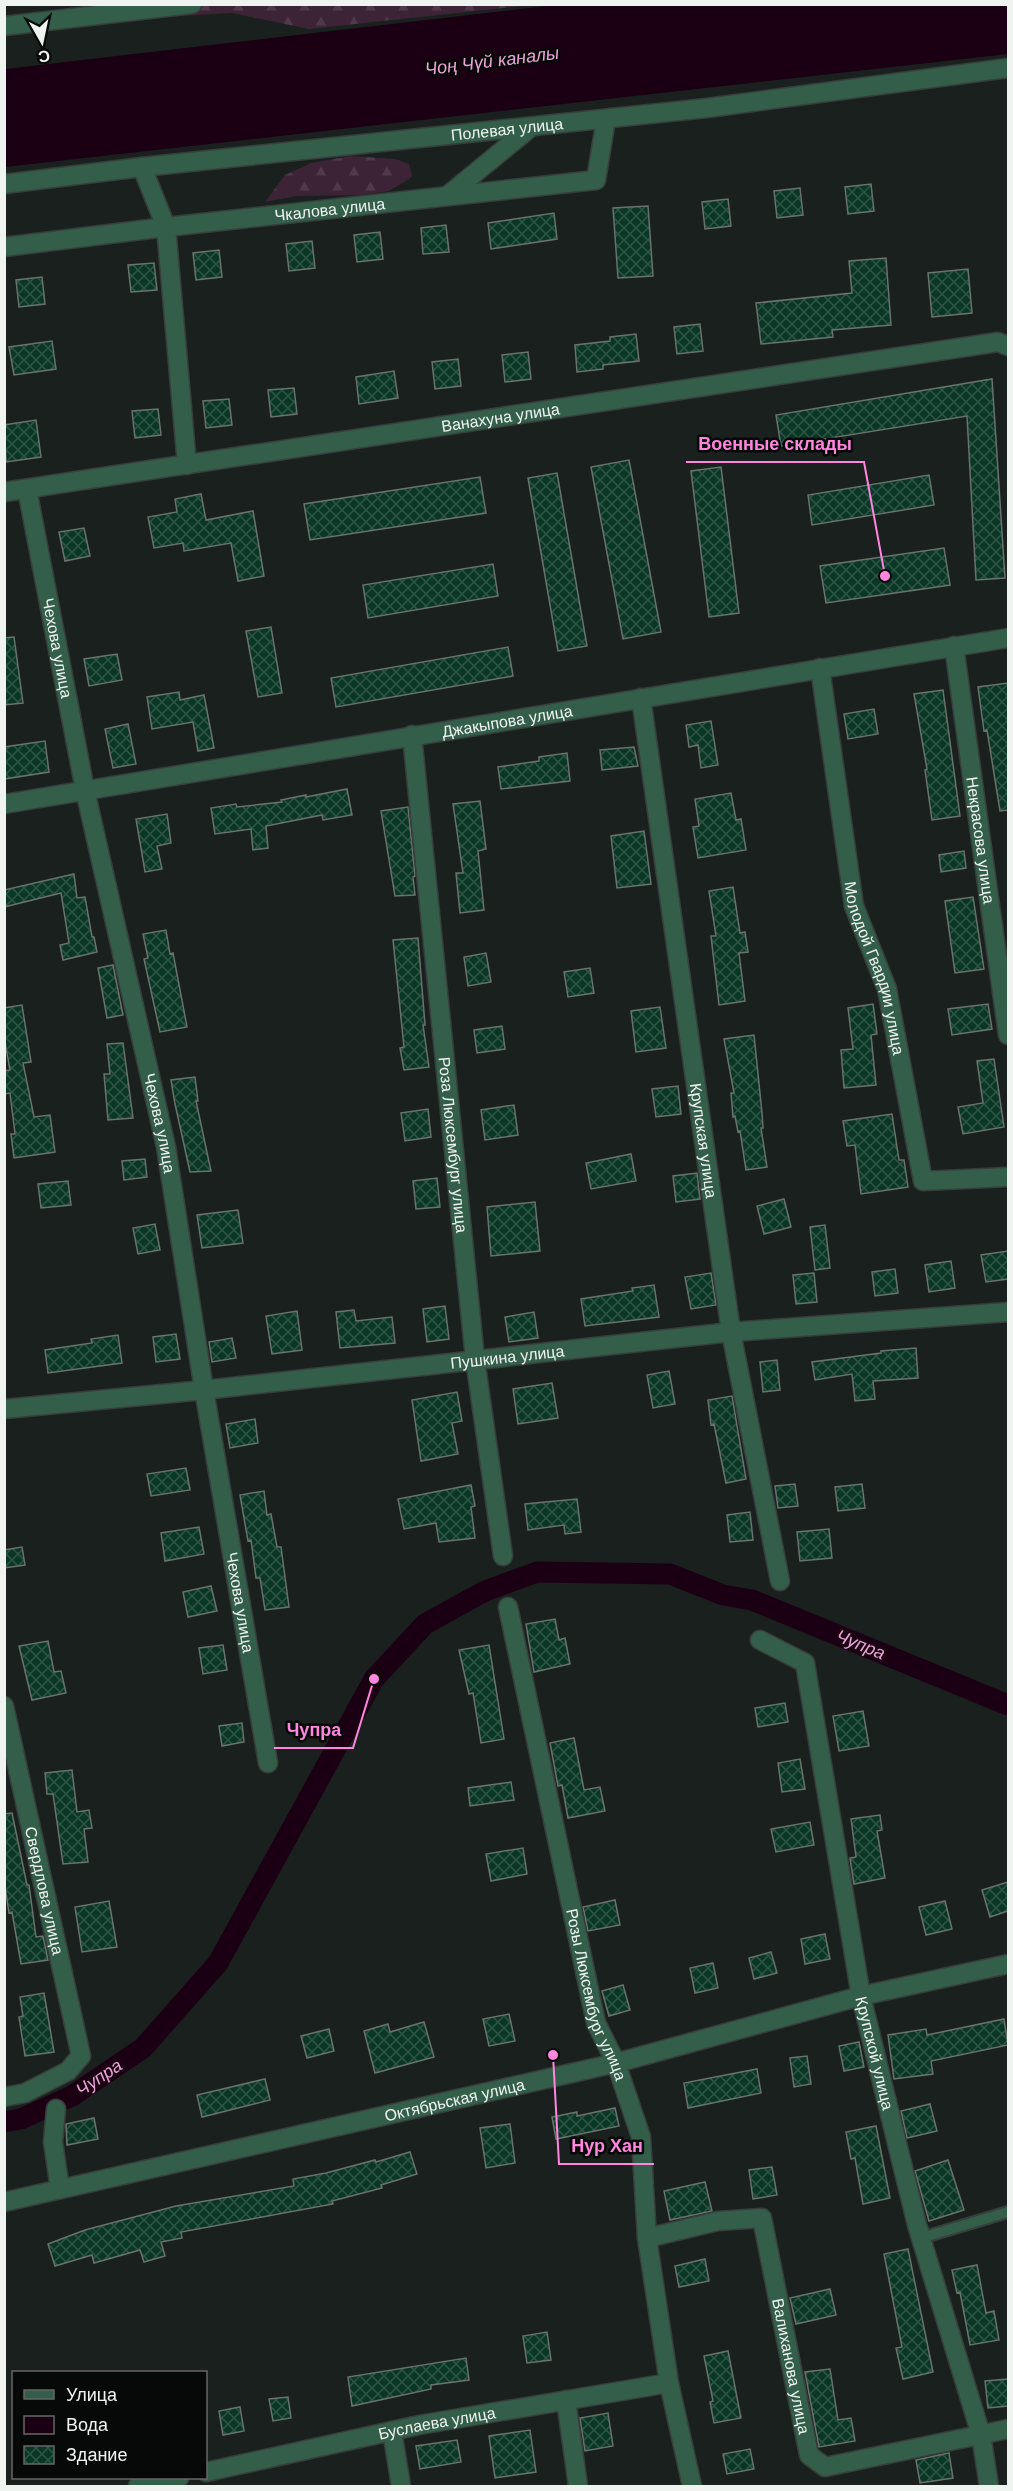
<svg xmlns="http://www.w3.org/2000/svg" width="1013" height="2491" viewBox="0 0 1013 2491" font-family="Arial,sans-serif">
  <defs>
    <pattern id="forest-firs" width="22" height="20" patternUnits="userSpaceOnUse" patternTransform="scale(1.5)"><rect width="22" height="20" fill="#3d2336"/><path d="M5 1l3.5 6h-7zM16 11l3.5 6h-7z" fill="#50394a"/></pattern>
    <pattern id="building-cross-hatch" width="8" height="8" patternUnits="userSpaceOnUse" patternTransform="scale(1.5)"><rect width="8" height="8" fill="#0a3725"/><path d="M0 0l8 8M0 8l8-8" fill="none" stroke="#2e5545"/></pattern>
  </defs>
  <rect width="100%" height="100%" fill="#1a201d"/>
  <path fill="url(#forest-firs)" d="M143,5H531L309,29L232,13L180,16Z
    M351,156L395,159L409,164L412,177L389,191L361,195L296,196L265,202L285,175L311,163Z"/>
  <path fill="#1b0014" d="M556,5H1008V54L5,167V69Z"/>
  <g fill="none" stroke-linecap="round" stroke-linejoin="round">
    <path stroke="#1b0014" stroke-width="21" id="s1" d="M4,2122L21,2119L72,2096L143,2048L218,1963L374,1679L425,1624L485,1591L537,1572L670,1574L723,1595L752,1600L1008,1705"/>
  </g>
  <path fill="url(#building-cross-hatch)" stroke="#6a726d" stroke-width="1.5" d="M871,184L874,211L848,214L845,187Z
    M800,188L803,215L777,218L774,191Z
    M728,199L731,226L705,229L702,202Z
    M648,206L653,276L618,278L613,208Z
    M554,213L557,239L491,249L488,223Z
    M446,225L449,252L423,254L421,228Z
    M380,232L383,259L357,262L354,235Z
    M312,241L315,268L289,271L286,244Z
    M219,250L222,277L196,280L193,253Z
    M886,258L891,325L832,330L833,337L761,344L756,303L852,293L849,261Z
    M154,263L157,290L131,292L128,265Z
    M968,269L972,313L932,317L928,273Z
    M42,277L45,304L19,307L16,280Z
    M700,324L703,351L677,354L674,327Z
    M636,334L639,361L603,365V369L577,372L575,345L610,341V337Z
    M52,341L56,369L14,375L9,347Z
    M528,352L531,379L505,382L502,355Z
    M458,359L461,386L435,389L432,362Z
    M394,371L398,398L359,404L356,377Z
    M992,379L1005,578L976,580L967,416L781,446L776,415Z
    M294,388L297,414L271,417L268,390Z
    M229,399L232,425L206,428L203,401Z
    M158,409L161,435L135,438L132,411Z
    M36,420L41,457L6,462L4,425Z
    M629,460L661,632L623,639L591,467Z
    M721,467L739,613L709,617L691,471Z
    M557,473L587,646L558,651L528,478Z
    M929,475L934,505L812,525L808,495Z
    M480,477L486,513L310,540L304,504Z
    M201,494L206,520L253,511L264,576L238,581L231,543L184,551L183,543L154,548L148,517L177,512L175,499Z
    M84,528L90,556L65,561L59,532Z
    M944,548L950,585L826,603L820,566Z
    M493,564L498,596L368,618L363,585Z
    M271,627L282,693L258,697L246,631Z
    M14,637L23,703L4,705V638Z
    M508,647L513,676L336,707L331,678Z
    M117,654L122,680L89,686L84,659Z
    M1008,683V810L1000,811L987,730L984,731L978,687Z
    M943,690L960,816L932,820L925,770L927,769L914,694Z
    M179,692L180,700L204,695L214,748L198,751L193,722L152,729L147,697Z
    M874,709L878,734L848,739L844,714Z
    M711,721L718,765L701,768L698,745L689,747L686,725Z
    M128,724L136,764L113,768L105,729Z
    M45,741L49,772L4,779V747Z
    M634,747L638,766L602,770L600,750Z
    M567,753L570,781L501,789L498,767L539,761V757Z
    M347,789L352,815L323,820L322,815L266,826L268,848L253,850L251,829L215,834L211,808L236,804L237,807L282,802L281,800L306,795V797Z
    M731,793L736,820L741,819L746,850L698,858L693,827L699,826L695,799Z
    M480,801L486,849L478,851L484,910L460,913L456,873H463L453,804Z
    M408,807L415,876L413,877L415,895L395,896L381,811Z
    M167,814L171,843L157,846L162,869L145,872L136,819Z
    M644,831L651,884L617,888L611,836Z
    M964,851L966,868L941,872L939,855Z
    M74,874L77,898L85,897L92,937H94L97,952L63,960L60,945L69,943L61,893L4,907V890Z
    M733,887L740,933L745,932L748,952L739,953L745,1001L719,1005L711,936H716L709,891Z
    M973,897L984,969L955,973L945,901Z
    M166,930L170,954L173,953L187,1027L160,1032L144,959L148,958L143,934Z
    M418,938L425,1025H423L429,1067L404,1070L400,1048L404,1047L393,940Z
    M486,953L491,982L468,986L464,957Z
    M113,965L123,1015L107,1018L98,968Z
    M590,968L594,993L568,997L564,972Z
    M873,1004L877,1034L871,1035L876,1085L844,1088L841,1050L853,1049L848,1008Z
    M988,1004L992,1029L952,1035L948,1009Z
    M22,1005L31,1062L23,1063L34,1117L50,1115L55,1152L14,1158L11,1134H15L10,1093L4,1094V1071L10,1070L4,1037V1008Z
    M660,1007L666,1048L636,1052L631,1011Z
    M502,1026L505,1049L477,1053L474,1030Z
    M754,1035L762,1113L763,1128H761L767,1167L746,1170L740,1131L738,1132L735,1116L733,1117L731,1093H734L724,1039Z
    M123,1043L133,1118L108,1120L104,1074H110L107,1044Z
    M994,1059L1004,1127L963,1134L958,1107L983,1103L977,1061Z
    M195,1077L198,1101H196L211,1171L190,1172L175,1104L171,1080Z
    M678,1086L681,1114L656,1117L652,1089Z
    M514,1105L518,1135L485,1140L481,1110Z
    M428,1109L431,1137L405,1141L401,1113Z
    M892,1114L899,1160H904L908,1187L861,1194L855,1145L847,1146L843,1121Z
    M631,1154L636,1181L591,1189L586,1163Z
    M145,1159L147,1177L124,1180L122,1161Z
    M697,1173L700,1199L676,1202L673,1176Z
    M437,1178L440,1207L416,1209L413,1181Z
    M68,1181L71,1205L41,1208L38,1184Z
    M784,1199L791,1227L764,1234L757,1206Z
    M535,1202L540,1251L491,1256L487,1207Z
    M238,1210L243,1243L202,1248L197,1215Z
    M155,1224L160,1250L138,1254L133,1228Z
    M825,1225L830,1268L815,1270L810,1227Z
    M1008,1251V1279L986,1282L981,1255Z
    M951,1261L955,1288L929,1292L925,1265Z
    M895,1269L898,1293L875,1296L872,1272Z
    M711,1273L716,1305L691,1309L685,1277Z
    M814,1273L817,1302L796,1304L793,1275Z
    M654,1285L659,1317L585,1326L581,1299L633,1291L632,1288Z
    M445,1306L449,1339L427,1342L423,1309Z
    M354,1310L356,1321L392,1317L395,1343L340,1348L336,1312Z
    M297,1311L302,1350L272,1354L266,1316Z
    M534,1312L538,1338L509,1342L505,1317Z
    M176,1334L180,1359L156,1362L153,1337Z
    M118,1335L122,1363L48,1373L45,1350L92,1343L91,1339Z
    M232,1338L236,1358L212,1362L209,1342Z
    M916,1348L918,1378L873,1381L875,1399L855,1401L852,1374L815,1380L812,1362L881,1353V1351Z
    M777,1360L780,1390L763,1392L760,1362Z
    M669,1371L675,1404L653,1408L647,1375Z
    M552,1383L558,1418L518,1424L513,1389Z
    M457,1392L462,1421L452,1423L458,1454L421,1461L412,1400Z
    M732,1396L746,1479L726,1483L714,1424L711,1425L708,1400Z
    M255,1419L258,1443L230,1448L226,1424Z
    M186,1468L190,1490L151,1496L147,1474Z
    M795,1484L798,1506L778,1508L775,1486Z
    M862,1484L865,1508L838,1511L835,1487Z
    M471,1485L475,1506L471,1507L475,1538L439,1542L436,1523L404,1529L398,1499Z
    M264,1491L267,1515L271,1514L277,1547H281L289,1607L265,1610L260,1578H256L251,1540L248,1541L240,1495Z
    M577,1499L581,1532L565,1534L564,1525L528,1530L525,1504Z
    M750,1512L753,1540L730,1542L727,1515Z
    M199,1527L204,1554L165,1561L161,1533Z
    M829,1529L832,1558L800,1561L797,1532Z
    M22,1547L25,1565L4,1568V1550Z
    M211,1586L217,1611L188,1617L183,1592Z
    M555,1619L559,1640L565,1638L570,1664L534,1672L526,1624Z
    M48,1641L54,1672L61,1671L66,1693L32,1700L19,1646Z
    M223,1645L227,1670L203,1674L199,1648Z
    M489,1645L504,1739L481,1743L473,1693L469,1694L459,1650Z
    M785,1703L788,1722L758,1727L755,1708Z
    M863,1711L869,1746L839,1751L833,1716Z
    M242,1723L244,1742L222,1746L219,1726Z
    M574,1738L584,1790L600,1787L605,1811L568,1818L562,1785L558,1786L550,1743Z
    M800,1759L805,1789L782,1792L778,1763Z
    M72,1770L77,1812L89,1810L92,1828L84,1829L88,1862L63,1864L53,1794H47L45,1773Z
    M511,1782L514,1800L470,1806L468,1788Z
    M12,1813L27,1885H29L36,1937L43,1936L48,1960L21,1964L12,1912L9,1913L4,1880V1814Z
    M880,1815L882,1830L877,1831L885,1878L854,1884L850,1858L856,1857L851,1819Z
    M810,1822L814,1845L776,1852L771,1829Z
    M523,1848L527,1874L491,1881L486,1854Z
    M1008,1882V1911L990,1917L982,1890Z
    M615,1900L620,1925L588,1931L583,1907Z
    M109,1901L117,1947L82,1952L75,1907Z
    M945,1901L952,1929L926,1935L919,1907Z
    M825,1934L830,1959L805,1964L801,1939Z
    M771,1952L777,1973L754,1979L749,1958Z
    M713,1963L718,1988L695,1993L690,1968Z
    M623,1985L630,2010L609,2016L602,1991Z
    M44,1993L54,2052L25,2056L19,2017L23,2016L20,1997Z
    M509,2014L515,2041L489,2046L483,2019Z
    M1004,2019L1008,2045L931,2061L933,2074L894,2079L888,2035L926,2029L927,2035Z
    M424,2022L434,2057L375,2073L364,2031L388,2024L390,2032Z
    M329,2029L334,2051L307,2058L301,2036Z
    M859,2042L864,2067L844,2071L839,2046Z
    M807,2056L811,2084L794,2087L790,2058Z
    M757,2069L761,2093L688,2108L684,2083Z
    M265,2079L270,2100L202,2117L197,2095Z
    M930,2104L937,2131L907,2138L901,2111Z
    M615,2108L619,2126L556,2139L552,2117L577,2112V2116Z
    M94,2118L98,2139L67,2145L66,2124Z
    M510,2124L515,2163L486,2168L480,2128Z
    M876,2126L890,2198L863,2204L855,2158L851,2159L846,2132Z
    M410,2152L417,2174L381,2185L382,2188L332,2201L333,2204L181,2232L182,2238L161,2242L165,2256L144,2262L140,2250L94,2263L92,2255L55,2266L48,2244L85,2230L176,2206L294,2186L293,2179L326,2173L375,2160L376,2162Z
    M948,2160L964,2210L929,2221L915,2171Z
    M772,2167L777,2195L753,2199L749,2170Z
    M705,2182L712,2211L670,2220L664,2191Z
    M908,2249L933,2372L903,2379L896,2348L902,2347L884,2254Z
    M705,2259L709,2281L679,2287L675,2266Z
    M977,2265L986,2313L994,2311L999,2340L970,2345L960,2292L957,2293L952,2270Z
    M830,2289L836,2315L796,2324L790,2298Z
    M547,2332L551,2360L527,2363L523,2336Z
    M728,2351L741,2418L714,2423L710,2402L713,2401L704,2356Z
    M466,2358L469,2380L431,2385V2389L352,2406L348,2377Z
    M830,2369L838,2420L851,2418L855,2441L819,2447L805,2372Z
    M1008,2379V2406L988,2408L985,2381Z
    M288,2397L291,2418L273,2421L269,2399Z
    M240,2407L244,2431L223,2435L219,2411Z
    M608,2413L613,2446L585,2451L580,2418Z
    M530,2430L536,2472L495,2478L489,2436Z
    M457,2440L461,2462L420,2469L416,2446Z
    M750,2449L754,2469L727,2474L723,2454Z
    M949,2453L953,2478L920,2483L916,2460Z"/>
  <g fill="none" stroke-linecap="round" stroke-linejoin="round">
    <defs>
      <path id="lane" d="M921,2238L1008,2212"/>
      <g id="street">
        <path d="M4,26L192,4"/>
        <path d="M142,167L166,227L187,465"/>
        <path id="s2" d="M4,184L142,167L707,108L1008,68"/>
        <path d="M447,196L531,127"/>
        <path id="s3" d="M4,247L166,227L596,180L606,119"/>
        <path id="s4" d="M27,489L85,790L166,1147L204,1390L268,1763"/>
        <path id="s5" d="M4,492L998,342L1008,346"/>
        <path id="s6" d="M954,646L1008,1035"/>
        <path id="s7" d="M820,668L854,906L887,989L923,1181L1008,1177"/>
        <path id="s8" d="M641,698L731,1332L780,1581"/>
        <path id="s9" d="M412,735L475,1359L503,1556"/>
        <path id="s10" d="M4,804L1008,638"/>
        <path id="s11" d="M4,1409L204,1390L731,1332L1008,1312"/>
        <path id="s12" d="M508,1607L596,2023L616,2063L641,2137L647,2238L669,2383L692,2486"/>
        <path id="s13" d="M760,1640L805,1663L861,1996L917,2225L981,2435L989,2486"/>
        <path id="s14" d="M4,1706L81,2056L68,2071L25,2093L4,2097"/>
        <path d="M56,2109L53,2142L60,2189"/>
        <path id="s15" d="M4,2202L616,2063L861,1996L1008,1964"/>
        <path id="s16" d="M647,2238L718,2221L762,2218L809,2455L825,2467L1008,2429"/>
        <path d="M566,2400L578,2486"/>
        <path d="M392,2431L401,2486"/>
        <path id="s17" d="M206,2472L419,2425L669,2383"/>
        <path d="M138,2486L179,2478"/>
      </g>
    </defs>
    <use href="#lane" stroke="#383e3b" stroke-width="14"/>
    <use href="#street" stroke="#383e3b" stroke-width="21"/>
    <use href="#lane" stroke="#335e49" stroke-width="10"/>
    <use href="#street" stroke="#335e49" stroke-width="18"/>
  </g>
  <g text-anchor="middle" stroke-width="5" stroke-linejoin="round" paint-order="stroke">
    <g font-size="16" fill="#f0f4f1" stroke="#070908">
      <text dy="6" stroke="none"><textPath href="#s2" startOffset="506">Полевая улица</textPath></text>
      <text dy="6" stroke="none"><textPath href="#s3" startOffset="328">Чкалова улица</textPath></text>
      <text dy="6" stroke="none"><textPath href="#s5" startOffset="502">Ванахуна улица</textPath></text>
      <text dy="6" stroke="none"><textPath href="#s4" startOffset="162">Чехова улица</textPath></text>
      <text dy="6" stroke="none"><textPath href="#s10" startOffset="510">Джакыпова улица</textPath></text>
      <text dy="6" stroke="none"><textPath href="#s6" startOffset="196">Некрасова улица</textPath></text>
      <text dy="6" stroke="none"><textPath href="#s7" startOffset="306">Молодой Гвардии улица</textPath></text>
      <text dy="6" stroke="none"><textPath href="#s4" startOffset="648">Чехова улица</textPath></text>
      <text dy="6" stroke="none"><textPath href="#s8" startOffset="447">Крупская улица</textPath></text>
      <text dy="6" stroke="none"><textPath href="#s9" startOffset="412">Роза Люксембург улица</textPath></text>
      <text dy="6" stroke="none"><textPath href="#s11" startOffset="506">Пушкина улица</textPath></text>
      <text dy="6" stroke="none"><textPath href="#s4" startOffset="1134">Чехова улица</textPath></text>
      <text dy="6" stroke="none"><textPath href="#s14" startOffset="189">Свердлова улица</textPath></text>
      <text dy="6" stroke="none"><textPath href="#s12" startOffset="398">Розы Люксембург улица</textPath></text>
      <text dy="6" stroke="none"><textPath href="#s13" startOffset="447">Крупской улица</textPath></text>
      <text dy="6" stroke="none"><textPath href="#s15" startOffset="462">Октябрьская улица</textPath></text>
      <text dy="6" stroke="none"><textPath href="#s16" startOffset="268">Валиханова улица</textPath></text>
      <text dy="6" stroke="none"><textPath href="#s17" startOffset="236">Буслаева улица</textPath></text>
    </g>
    <g font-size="18" font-style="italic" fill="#eba4d6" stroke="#070908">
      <text transform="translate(492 61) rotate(-7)" y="6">Чоң Чүй каналы</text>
      <text dy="6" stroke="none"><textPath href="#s1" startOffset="1132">Чупра</textPath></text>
      <text dy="6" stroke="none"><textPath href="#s1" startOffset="106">Чупра</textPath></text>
    </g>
  </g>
  <path fill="none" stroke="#ff85df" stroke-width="2" d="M885 576L864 462H686M374 1679L353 1748H274M553 2055L559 2164H654"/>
  <g fill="#ff85df" stroke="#070908" stroke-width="2">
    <circle cx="885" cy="576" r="6"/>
    <circle cx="374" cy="1679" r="6"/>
    <circle cx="553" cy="2055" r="6"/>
  </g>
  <g font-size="18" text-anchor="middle" font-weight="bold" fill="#ff85df" stroke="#070908" stroke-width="5" stroke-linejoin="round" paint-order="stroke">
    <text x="775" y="450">Военные склады</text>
    <text x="314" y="1736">Чупра</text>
    <text x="607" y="2152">Нур Хан</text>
  </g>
  <rect width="1013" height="2491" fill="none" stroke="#f0f4f1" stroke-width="12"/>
  <rect x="12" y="2371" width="195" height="108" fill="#070908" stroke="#646765" stroke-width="1.5"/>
  <rect x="24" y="2390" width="30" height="9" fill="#335e49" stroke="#646765" stroke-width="1.5"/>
  <text x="66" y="2401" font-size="18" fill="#f0f4f1">Улица</text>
  <rect x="24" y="2416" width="30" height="18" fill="#1b0014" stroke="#646765" stroke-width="1.5"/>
  <text x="66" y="2431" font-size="18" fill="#f0f4f1">Вода</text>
  <rect x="24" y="2446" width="30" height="18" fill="url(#building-cross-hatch)" stroke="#646765" stroke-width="1.5"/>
  <text x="66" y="2461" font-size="18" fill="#f0f4f1">Здание</text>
  <g transform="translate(42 42) rotate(171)" stroke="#070908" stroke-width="4.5" paint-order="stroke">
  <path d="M0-4.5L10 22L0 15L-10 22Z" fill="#f0f4f1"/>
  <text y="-9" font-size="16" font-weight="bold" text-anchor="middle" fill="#f0f4f1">С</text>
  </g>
</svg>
